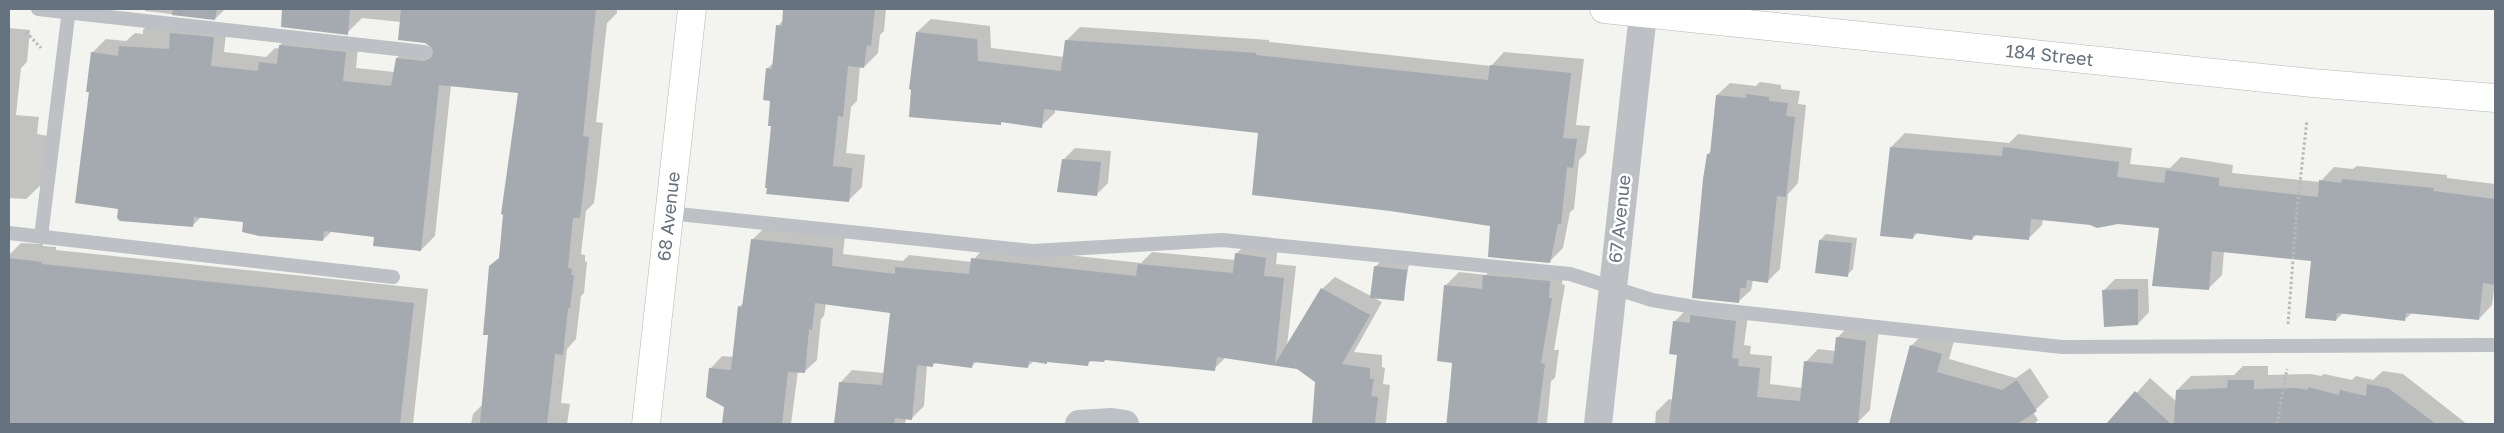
<svg xmlns="http://www.w3.org/2000/svg" width="2504" height="433" viewBox="0 0 2504 433" font-family="'Golos Text',sans-serif">
  <rect width="100%" height="100%" fill="#f3f4f0"/>
  <path fill="#0003" d="M145,9H225L215,19L145,11Z
    M281,9H617V13L607,23L596,122L603,123L598,171L594,203L586,211L581,254L585,255V261L587,262L584,293L581,296L576,339L567,349L561,403L570,404L567,424H471L473,414L484,403L520,92L451,85L435,236L421,250L375,235L332,231L323,240L244,221L202,216L192,226L120,208L90,91L92,53L106,39L126,41L135,33L143,34V30L157,16L227,24L224,52L266,57L275,48L280,49V45L294,31L359,38L356,68L394,72L397,58L411,44L434,47L401,22L362,18L347,33Z
    M785,9H886L884,31L880,35L878,53L864,67L860,66L857,101L851,107L846,153L865,155L862,187L848,201L772,125L767,69L774,62L778,26L783,20Z
    M931,19L990,26L991,48L1064,57L1066,41L1080,27L1269,40V42L1491,66L1504,52L1584,59L1576,125L1590,126L1586,153L1579,160L1574,209L1570,212L1563,248L1549,262L1491,225L1259,132L1055,109V113L1041,126L1003,121L1001,123L917,32Z
    M9,28L30,30L27,62L21,68L16,115L39,117L37,134L48,136L43,183L26,199L9,198Z
    M1760,82L1781,85V89L1800,91L1798,104L1806,105L1798,183L1788,194L1780,269L1768,281L1753,280L1751,290L1738,302L1708,154L1711,151L1717,95L1730,83L1756,86Z
    M1905,133L2009,143L2018,134L2132,148L2130,164L2170,168L2181,157L2233,165L2232,173L2320,182L2334,167L2353,169L2357,166L2447,175V178L2495,184V284L2492,305L2479,319L2412,313L2404,320L2343,313L2336,320L2312,260L2224,251L2222,275L2208,289L2160,226L2118,222L2091,224L2043,219L2042,225L2028,239L1977,234L1972,239L1918,232L1913,238L1891,147Z
    M1075,148L1111,151L1108,183L1096,195L1064,159Z
    M764,228L845,236L843,254L903,261L909,255L972,262L985,246L1141,263L1152,252L1236,260V254L1249,241L1278,246L1276,264L1296,266L1287,346L1322,289L1335,277L1382,302L1354,352L1382,355V367L1385,368L1383,384L1390,385L1386,424H1313L1316,382L1297,368L1226,357L1214,369L1106,359L1092,360L1087,364L1034,361L1027,367L977,361L972,366L936,362L932,366L927,365L924,406L911,419L906,418L905,424H834L840,383L852,370L884,373L891,312L826,303L824,316L821,319L817,360L804,372L798,371L791,424H723L725,406L710,369L722,356L733,357L739,307L744,302L752,240Z
    M1826,234L1857,238L1853,269L1847,275L1820,240Z
    M21,243L43,244V246L56,247V250L428,289L413,424H9V255Z
    M1381,261L1409,264L1404,293L1375,267Z
    M1498,262L1564,268L1562,284L1565,285L1554,350H1559L1555,378L1551,381L1547,423L1446,424L1453,362L1445,286L1459,272L1486,275Z
    M2115,279H2148L2149,312L2138,324L2104,290Z
    M1749,308L1744,345L1751,346L1750,354L1772,356L1770,384L1802,388L1806,362L1818,349L1835,351L1837,338L1850,325L1879,328L1870,410L1857,423L1850,424L1830,422V424H1655L1656,412L1669,399L1673,400L1678,354L1674,322L1687,309Z
    M1924,333L1954,341L1949,359L2016,378L2030,368L2049,397L2033,412L2038,420L2034,424H1890L1911,346Z
    M2243,366H2268V375L2311,374L2321,376L2324,374L2352,380L2356,376L2373,380L2383,371L2403,374L2467,424H2109L2150,378L2177,402V390L2191,376L2234,375Z"/>
  <path fill="#a4aab0" d="M173,9H217L215,20L172,15Z
    M282,9H350L348,35L281,27Z
    M401,9H596L583,136L589,137L584,186L580,218H573L568,268L572,269L571,275H574L570,308H568L563,355L555,354L547,424H480L488,335H483L489,266L499,258L503,215L501,214L518,93L439,85L421,251L373,246L374,237L324,231L323,241L259,236L242,232L243,222L194,217L193,227L120,221L117,218L118,209L75,203L89,92H86L91,52L118,56L119,46L169,49L170,33L214,37L211,66L258,71L259,62L277,64L279,45L346,52L343,81L391,86L396,58L424,61L431,58L433,53L432,48L425,43L398,40Z
    M783,9H875L871,46L867,45L864,68L848,66L843,117L838,116L833,166L852,168L849,202L766,194L767,188H765L771,126H768L770,101L763,100L766,68L772,69L776,25L782,26Z
    M916,32L977,39L978,61L1061,71L1065,40L1256,53V55L1488,80L1490,65L1571,73L1563,138L1577,139L1573,168L1567,167L1561,224H1558L1550,263L1488,257L1490,226L1390,211L1252,195L1258,133L1044,109L1042,128L1001,122V125L909,117L911,90L909,89Z
    M1746,94L1769,97V101L1788,103L1786,116L1795,117L1786,197L1777,196L1768,283L1747,280L1746,288H1740L1739,303L1692,298L1703,179L1707,154H1710L1716,95L1746,98Z
    M1890,147L2002,156L2003,147L2119,162L2117,177L2164,183L2166,170L2219,178V186L2318,197L2319,180L2341,183L2342,179L2434,188L2433,191L2495,199V285L2483,283L2479,320L2406,313L2405,321L2337,313L2336,321L2305,318L2311,261L2212,251L2209,290L2152,286L2159,228L2118,224L2097,228L2090,225L2031,219L2029,240L1973,235L1972,240L1914,233L1913,239L1880,236Z
    M1062,159L1101,162L1097,196L1057,192Z
    M751,239L833,248L832,266L895,274V267L969,274L971,258L1136,276L1138,264L1233,273L1235,253L1266,258L1264,276L1284,278L1275,364L1321,288L1370,315L1342,364L1370,368V379H1374L1371,396L1378,397L1375,424H1312L1315,382L1297,369L1217,357L1215,371L1105,360L1104,362L1089,361L1088,366L1047,362V364L1029,361L1028,368L973,362L972,368L933,363V367L917,365L912,420L895,418L894,424H834L839,382L882,385L890,313L815,303L812,330L809,329L805,373L788,372L782,424H722L724,407L706,397L709,368L731,370L738,306L742,307Z
    M1819,240L1852,243L1848,277L1815,273Z
    M9,258L42,262V264L414,303L400,424H9Z
    M1374,266L1407,270L1404,301L1370,298Z
    M1483,275L1550,281L1549,298H1552L1541,363L1545,364L1537,424H1447L1452,363L1437,361L1444,285L1482,289Z
    M2138,289V325L2104,327L2102,290Z
    M1690,315L1736,321L1732,358L1739,359L1738,366L1760,368L1757,397L1800,401L1804,361L1833,364L1836,337L1866,341L1858,424H1669L1677,355L1669,354L1673,321L1690,323Z
    M1910,345L1942,354L1937,372L2002,390L2017,380L2037,411L2017,424H1889Z
    M2228,380H2254V389L2296,388L2308,390V387L2339,395L2340,390L2366,396L2367,384L2388,388L2436,424H2174L2176,390L2227,388Z
    M2135,391L2171,424H2106Z"/>
  <g fill="none" stroke-linecap="round" stroke-linejoin="round">
    <defs>
      <g id="secondary">
        <path id="s1" d="M1604,9L2312,83L2495,98"/>
        <path id="s2" d="M646,424L692,9"/>
      </g>
    </defs>
    <use href="#secondary" stroke="#b2b6ba" stroke-width="29"/>
    <path stroke="#b7b9bc" stroke-width="3" stroke-dasharray="2.5 2.5" stroke-linecap="butt" d="M26,32L41,48
      M2288,324L2297,209L2307,120
      M2277,424L2287,369"/>
    <path stroke="#bdc0c4" stroke-width="14" d="M38,9L424,52
      M669,213L1033,251L1222,240L1570,274L1652,300L1700,308L2062,347L2495,345
      M9,233L393,277
      M41,237L69,9"/>
    <path stroke="#bdc0c4" stroke-width="28" d="M1079,424L1112,422L1125,424
      M1598,424L1643,14"/>
    <use href="#secondary" stroke="#fff" stroke-width="28"/>
  </g>
  <g text-anchor="middle" stroke-width="5" stroke-linejoin="round" paint-order="stroke">
    <g font-size="18" fill="#66727e" stroke="#fff">
      <text dy="6" stroke="none"><textPath href="#s1" startOffset="448">184 Street</textPath></text>
      <text dy="6" stroke="none"><textPath href="#s2" startOffset="209">68 Avenue</textPath></text>
      <text transform="translate(1620 219) rotate(-84)" y="6">67 Avenue</text>
    </g>
  </g>
  <rect width="2504" height="433" fill="none" stroke="#66727e" stroke-width="20"/>
</svg>
